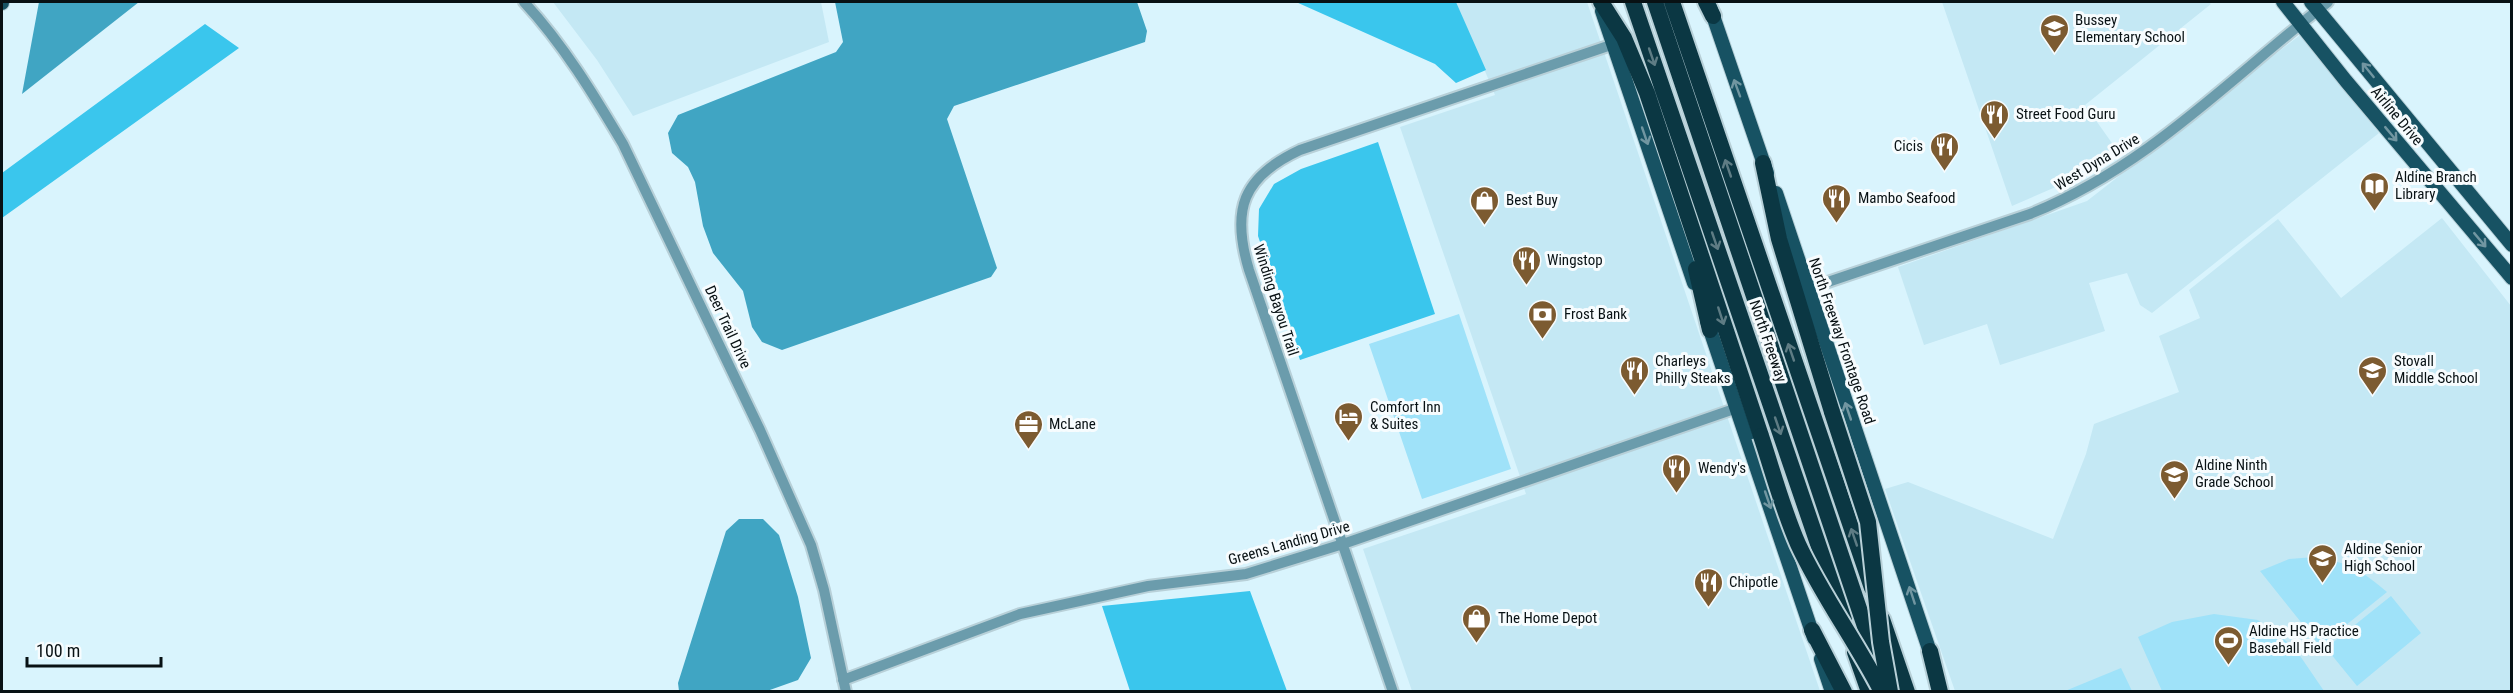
<svg xmlns="http://www.w3.org/2000/svg" width="2513" height="693" viewBox="0 0 2513 693" font-family="'Roboto Condensed',sans-serif">
  <rect width="100%" height="100%" fill="#d9f4fd"/>
  <path fill="#c4e8f4" d="M553,2H821L829,42L633,116L597,60Z
    M1456,2H1587L1820,691H1412L1363,549L1526,494L1400,127L1495,95Z
    M1942,2H2208L2211,4L2085,105L2119,153L2088,173L2012,206Z
    M2300,35L2379,133L2152,313L2140,305L2127,273L2089,283L2105,331L2000,365L1987,324L1924,345L1898,267L2087,201Z
    M2442,218L2511,306V691H1955L1885,489L1908,482L2053,539L2086,454L2094,424L2179,392L2159,336L2200,318L2189,290L2278,219L2341,298Z"/>
  <path fill="#9fe2f9" d="M1459,314L1511,469L1422,499L1369,344Z
    M2315,557C2347,562 2363,571 2387,592L2320,646L2260,571L2289,559Z
    M2391,596L2421,633L2357,686L2326,648Z
    M2214,614L2258,620L2294,647L2324,691H2162L2138,637L2172,622Z
    M2121,668L2132,691H2065Z"/>
  <path fill="#3ac6ed" d="M1296,2H1456L1486,70L1456,83L1435,64Z
    M205,24L239,48L2,218V173Z
    M1378,142L1435,314L1300,360L1258,236L1259,209L1274,184L1301,169Z
    M1250,591L1287,691H1130L1102,606Z"/>
  <path fill="#40a5c3" d="M39,2H139L22,94Z
    M835,2H1137L1147,31L1145,42L954,106L947,119L997,268L991,277L782,350L762,342L752,327L743,291L713,253L703,226L695,182L688,167L672,153L668,133L678,115L836,52L843,42Z
    M739,519H763L779,535L798,597L811,658L798,680L767,691H679L678,683L726,531Z"/>
  <g fill="none" stroke-linecap="round" stroke-linejoin="round">
    <defs>
      <path id="minor" d="M524,2C563,44 594,95 623,144L760,430L811,545L824,590L846,692
        M1807,289L2030,214C2149,166 2229,79 2328,2
        M843,680L1020,614L1148,586L1246,574L1343,544L1737,408
        M1393,692L1249,270C1231,210 1242,177 1300,150L1614,44"/>
      <path id="major" d="M2283,2L2346,81L2512,278
        M2311,2L2512,245
        M2,3V2
        M1710,7L1767,173
        M1602,11L1694,283
        M1776,193L1932,658
        M1707,321L1814,638
        M1821,659L1832,692"/>
      <path id="highway" d="M1601,2L1624,38L1647,93L1761,436
        M1633,2L1844,620
        M1655,2L1883,680
        M1672,2L1872,588
        M1706,2L1713,16
        M1763,163L1779,239L1832,412
        M1696,269L1710,330
        M1882,619L1907,692
        M1812,630L1844,692
        M1930,651L1940,692
        M1855,652L1869,692"/>
    </defs>
    <use href="#minor" stroke="#b8d0d8" stroke-width="14"/>
    <use href="#major" stroke="#b8d0d8" stroke-width="16"/>
    <use href="#highway" stroke="#b8d0d8" stroke-width="20"/>
    <use href="#minor" stroke="#6b9cac" stroke-width="10"/>
    <use href="#major" stroke="#175263" stroke-width="14"/>
    <use href="#highway" stroke="#0b3743" stroke-width="16"/>
    <defs>
      <path id="highway-bridge" d="M1832,412L1868,522L1881,642L1890,692
        M1761,436C1773,472 1783,510 1798,544C1822,596 1856,641 1882,692"/>
    </defs>
    <use href="#highway-bridge" stroke="#b8d0d8" stroke-width="20" stroke-linecap="butt"/>
    <use href="#highway-bridge" stroke="#0b3743" stroke-width="16"/>
  </g>
  <defs><path id="oneway-shaft" d="M-6 0H5M1.5-3L5.5 0L1.5 3" fill="none" stroke-width="1.6" stroke-linecap="round" stroke-linejoin="round" transform="scale(1.5)"/></defs>
  <g stroke="#5e7c84">
    <use href="#oneway-shaft" transform="translate(1652 57) rotate(71)"/>
    <use href="#oneway-shaft" transform="translate(1728 168) rotate(-109)"/>
    <use href="#oneway-shaft" transform="translate(1715 241) rotate(71)"/>
    <use href="#oneway-shaft" transform="translate(1721 316) rotate(72)"/>
    <use href="#oneway-shaft" transform="translate(1791 352) rotate(-109)"/>
    <use href="#oneway-shaft" transform="translate(1778 426) rotate(71)"/>
    <use href="#oneway-shaft" transform="translate(1854 537) rotate(-109)"/>
  </g>
  <g stroke="#7196a1">
    <use href="#oneway-shaft" transform="translate(2368 70) rotate(-129)"/>
    <use href="#oneway-shaft" transform="translate(1737 88) rotate(-110)"/>
    <use href="#oneway-shaft" transform="translate(2391 134) rotate(50)"/>
    <use href="#oneway-shaft" transform="translate(1645 136) rotate(71)"/>
    <use href="#oneway-shaft" transform="translate(2480 240) rotate(50)"/>
    <use href="#oneway-shaft" transform="translate(1848 411) rotate(-109)"/>
    <use href="#oneway-shaft" transform="translate(1768 500) rotate(71)"/>
    <use href="#oneway-shaft" transform="translate(1912 595) rotate(-108)"/>
  </g>
  <defs>
    <symbol id="school-pin" viewBox="-11 -11 22 30"><path d="M0 17L-7.5 6A9.5 9.5 0 1 1 7.5 6Z" fill="#7c5b31" stroke="#f7fcfe"/><path d="M0-5L7-2L0 1L-7-2ZM-4 1L0 2.5L4 1V4Q0 6-4 4Z" fill="#fff"/></symbol>
    <symbol id="restaurant-pin" viewBox="-11 -11 22 30"><path d="M0 17L-7.5 6A9.5 9.5 0 1 1 7.5 6Z" fill="#7c5b31" stroke="#f7fcfe"/><path d="M-5-6h1v4h1v-4h1v4h1v-4h1v5L-1.5 .5V6h-2V.5L-5-1ZM5-6V6H3V1.5H1.5Q1.5-4 5-6Z" fill="#fff"/></symbol>
    <symbol id="library-pin" viewBox="-11 -11 22 30"><path d="M0 17L-7.5 6A9.5 9.5 0 1 1 7.5 6Z" fill="#7c5b31" stroke="#f7fcfe"/><path d="M-6-4Q-3-5.5-.7-3.5V5Q-3 3-6 4ZM6-4Q3-5.5 .7-3.5V5Q3 3 6 4Z" fill="#fff"/></symbol>
    <symbol id="shop-pin" viewBox="-11 -11 22 30"><path d="M0 17L-7.5 6A9.5 9.5 0 1 1 7.5 6Z" fill="#7c5b31" stroke="#f7fcfe"/><path d="M-5-2.5h2.3a2.7 3.5 0 0 1 5.4 0H5L5.5 6h-11ZM-1.5-2.5h3a1.5 2.3 0 0 0-3 0Z" fill="#fff"/></symbol>
    <symbol id="bank-pin" viewBox="-11 -11 22 30"><path d="M0 17L-7.5 6A9.5 9.5 0 1 1 7.5 6Z" fill="#7c5b31" stroke="#f7fcfe"/><path d="M-6-4H6V4H-6ZM0-2.3a2.3 2.3 0 1 0 0 4.6a2.3 2.3 0 1 0 0-4.6Z" fill="#fff"/></symbol>
    <symbol id="hotel-pin" viewBox="-11 -11 22 30"><path d="M0 17L-7.5 6A9.5 9.5 0 1 1 7.5 6Z" fill="#7c5b31" stroke="#f7fcfe"/><path d="M-6-4.5h1.5V1H6V5H4.5V3h-9V5H-6ZM-4 0a1.8 1.8 0 1 1 3.6 0ZM.5 0V-2.5h3Q6-2.5 6 0Z" fill="#fff"/></symbol>
    <symbol id="office-pin" viewBox="-11 -11 22 30"><path d="M0 17L-7.5 6A9.5 9.5 0 1 1 7.5 6Z" fill="#7c5b31" stroke="#f7fcfe"/><path d="M-6-3h4V-5.5h4V-3h4V5H-6ZM-1-4.5V-3h2v-1.5ZM-6 0V1H6V0Z" fill="#fff"/></symbol>
    <symbol id="stadium-pin" viewBox="-11 -11 22 30"><path d="M0 17L-7.5 6A9.5 9.5 0 1 1 7.5 6Z" fill="#7c5b31" stroke="#f7fcfe"/><path d="M0-5a6.5 5 0 1 0 0 10a6.5 5 0 1 0 0-10ZM-3.5-1.8h7v3.6h-7Z" fill="#fff"/></symbol>
  </defs>
  <g fill-rule="evenodd">
    <use href="#school-pin" x="2038" y="12" width="33" height="45"/>
    <use href="#restaurant-pin" x="1978" y="98" width="33" height="45"/>
    <use href="#restaurant-pin" x="1928" y="130" width="33" height="45"/>
    <use href="#library-pin" x="2358" y="170" width="33" height="45"/>
    <use href="#restaurant-pin" x="1820" y="182" width="33" height="45"/>
    <use href="#shop-pin" x="1468" y="184" width="33" height="45"/>
    <use href="#restaurant-pin" x="1510" y="244" width="33" height="45"/>
    <use href="#bank-pin" x="1526" y="298" width="33" height="45"/>
    <use href="#restaurant-pin" x="1618" y="354" width="33" height="45"/>
    <use href="#school-pin" x="2356" y="354" width="33" height="45"/>
    <use href="#hotel-pin" x="1332" y="400" width="33" height="45"/>
    <use href="#office-pin" x="1012" y="408" width="33" height="45"/>
    <use href="#restaurant-pin" x="1660" y="452" width="33" height="45"/>
    <use href="#school-pin" x="2158" y="458" width="33" height="45"/>
    <use href="#school-pin" x="2306" y="542" width="33" height="45"/>
    <use href="#restaurant-pin" x="1692" y="566" width="33" height="45"/>
    <use href="#shop-pin" x="1460" y="602" width="33" height="45"/>
    <use href="#stadium-pin" x="2212" y="624" width="33" height="45"/>
  </g>
  <g text-anchor="middle" stroke-width="6" stroke-linejoin="round" paint-order="stroke">
    <g font-size="15" fill="#081114" stroke="#f7fcfe" text-anchor="start">
      <text x="2075" y="25">Bussey<tspan x="2075" dy="17">Elementary School</tspan></text>
      <text x="2016" y="119">Street Food Guru</text>
      <text x="1923" y="151" text-anchor="end">Cicis</text>
      <text x="2395" y="182">Aldine Branch<tspan x="2395" dy="17">Library</tspan></text>
      <text x="1858" y="203">Mambo Seafood</text>
      <text x="1506" y="205">Best Buy</text>
      <text x="1547" y="265">Wingstop</text>
      <text x="1564" y="319">Frost Bank</text>
      <text x="1655" y="366">Charleys<tspan x="1655" dy="17">Philly Steaks</tspan></text>
      <text x="2394" y="366">Stovall<tspan x="2394" dy="17">Middle School</tspan></text>
      <text x="1370" y="412">Comfort Inn<tspan x="1370" dy="17">&amp; Suites</tspan></text>
      <text x="1049" y="429">McLane</text>
      <text x="2195" y="470">Aldine Ninth<tspan x="2195" dy="17">Grade School</tspan></text>
      <text x="1698" y="473">Wendy's</text>
      <text x="2344" y="554">Aldine Senior<tspan x="2344" dy="17">High School</tspan></text>
      <text x="1729" y="587">Chipotle</text>
      <text x="1498" y="623">The Home Depot</text>
      <text x="2249" y="636">Aldine HS Practice<tspan x="2249" dy="17">Baseball Field</tspan></text>
    </g>
    <g font-size="15" fill="#081114" stroke="#f7fcfe">
      <text transform="translate(2397 116) rotate(50)" y="5">Airline Drive</text>
      <text transform="translate(2097 162) rotate(-31)" y="5">West Dyna Drive</text>
      <text transform="translate(1276 300) rotate(72)" y="5">Winding Bayou Trail</text>
      <text transform="translate(728 327) rotate(65)" y="5">Deer Trail Drive</text>
      <text transform="translate(1768 341) rotate(71)" y="5">North Freeway</text>
      <text transform="translate(1842 341) rotate(71)" y="5">North Freeway Frontage Road</text>
      <text transform="translate(1289 543) rotate(-16)" y="5">Greens Landing Drive</text>
    </g>
  </g>
  <rect width="2513" height="693" fill="none" stroke="#081114" stroke-width="6"/>
  <path d="M27 657v9h134v-9" fill="none" stroke="#081114" stroke-width="3"/>
  <text x="36" y="657" font-size="18" fill="#081114" stroke="#f7fcfe" stroke-width="4.5" paint-order="stroke">100 m</text>
</svg>
